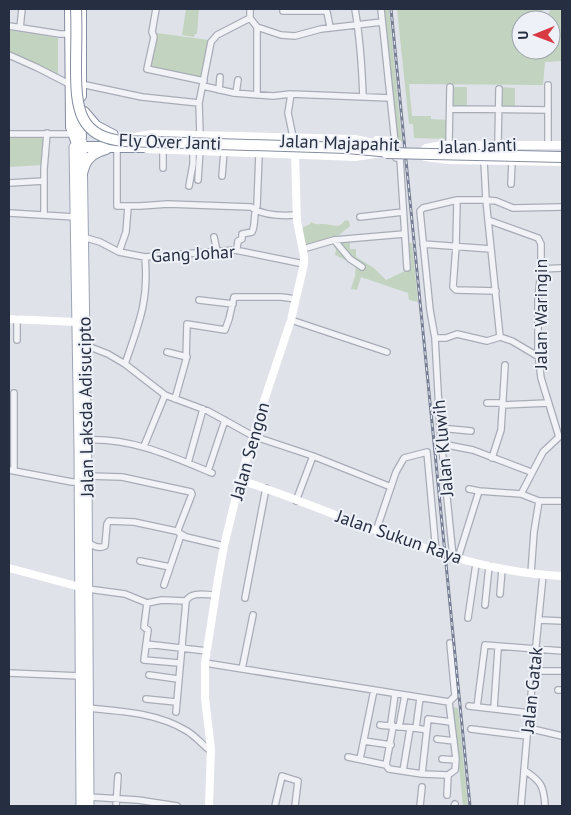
<svg xmlns="http://www.w3.org/2000/svg" width="571" height="815" viewBox="0 0 571 815" font-family="'PT Sans',sans-serif">
  <rect width="100%" height="100%" fill="#dfe2e9"/>
  <path fill="#c2d4bf" d="M186,9H199L197,34H195L194,37L182,35Z
    M384,9H389L402,142H397Z
    M397,9H543L540,20H521V50H537L543,52L544,50H551V20H547L550,9H562V61L545,62L543,85L409,84L412,116H431V119L448,120L447,139L414,138L413,124H409Z
    M9,30L58,38V76L9,52Z
    M157,33L208,40L202,78L150,67Z
    M453,87H467V107H453Z
    M501,87L515,88V107H501Z
    M9,133L47,134L43,165L9,167Z
    M345,220L349,221L350,226L339,235L329,237L328,239L304,247L300,229L310,224L311,222C316,225 317,224 323,224C333,224 339,230 345,220Z
    M338,240H342L343,243H350V249H356V257L374,268L386,280L411,268L409,243H412L418,302L409,300L408,293L361,277L357,290L351,289L355,276L356,265L335,255L336,249L334,246Z
    M453,707L458,708L468,806H463Z"/>
  <g fill="none" stroke-linecap="round" stroke-linejoin="round">
    <defs>
      <path id="street" d="M156,9L152,32L154,37L147,69L204,81
        M250,9V18L257,27V95
        M355,9C360,38 362,68 363,97
        M381,9L395,143
        M283,11H325L327,12L330,27
        M9,26L60,34H70
        M257,27L281,35L295,36L321,29L382,22
        M20,28L22,9
        M9,55L38,68L71,85
        M81,84L142,97L199,103
        M203,86L234,93L273,96L291,94L390,98
        M219,90L220,77
        M236,93L238,80
        M291,94L288,113L293,137
        M450,109L548,110
        M9,134H73
        M200,134L199,103L211,42L217,35L250,18
        M449,144L450,87
        M498,144L499,89
        M548,144V85
        M117,146V206H140L168,204L251,207C263,216 282,216 296,215
        M395,151L396,158H400L407,268
        M484,161L486,200L500,337
        M163,168V150
        M222,176L224,152
        M198,180L200,150
        M9,183L44,181
        M511,184L512,161
        M189,186L193,164V150
        M457,200L456,246L453,287L456,290L496,291
        M9,213L75,217
        M44,215V169L47,133
        M360,217L403,212
        M488,220L538,238L541,244V269L538,300V353L541,378L559,437L543,452L521,494L539,501L534,532L531,573
        M83,237L100,242L119,252L145,257L235,250L304,264
        M214,237L217,251
        M334,240L350,259L362,267
        M423,244L491,249
        M303,249L334,240L404,234
        M235,250L237,248L238,241L242,239V234L252,232C256,224 253,214 257,206L259,154
        M119,252L126,232L128,207
        M541,269L562,268
        M199,300L233,304
        M291,320L387,352
        M435,338H446L457,334L487,341L500,337L512,341L539,357
        M17,340V319
        M85,345L108,354L125,364L165,395L208,411L253,436L313,456L391,487
        M167,352L187,357
        M125,364C139,323 149,301 145,257
        M14,393V471
        M175,399L186,360L187,324L225,330L229,319L234,297H281L296,299
        M487,403H502
        M502,405L548,403
        M440,428L471,431
        M87,440C132,438 171,456 212,473
        M442,444L473,450L531,472
        M144,446L165,395
        M492,458L501,430L505,365
        M188,463L203,409
        M9,470L72,482H79
        M208,471L225,420
        M87,476L122,477L191,492L192,494L178,530L179,533L186,537L224,546
        M469,489L479,491
        M296,501L313,456
        M539,501H562
        M376,531L396,472L404,458L427,452L436,552
        M88,542C92,546 99,549 105,546L107,524L109,521L134,522L176,531L178,530
        M453,557L440,428L435,338L430,310L420,211L423,208L457,200H486L496,201L513,208L562,207
        M458,558L479,491L521,494
        M140,561L170,567
        M164,585L181,535
        M88,589L125,594L147,603L162,600L186,601
        M500,594L502,569
        M245,598L266,488
        M186,601C192,591 205,595 215,595
        M147,603L144,627L148,630L144,660L179,663
        M485,605L489,566
        M468,618L476,564
        M539,620L562,621
        M146,644L207,651
        M205,663L449,702
        M242,669L253,615
        M534,671H562
        M9,673L80,676
        M149,675L178,679
        M558,690H562
        M146,699L176,702
        M449,702L455,696L450,643
        M469,706L530,713
        M477,707L485,645L562,651
        M88,708C121,711 158,713 187,731C195,736 201,743 208,749H211
        M494,708L498,649
        M176,712L186,601
        M380,725C395,727 412,727 427,730
        M399,727L405,695
        M416,728L420,698
        M528,728L562,736
        M471,729L527,736
        M437,739L454,741
        M364,741L391,745
        M348,757L386,765L389,769L422,774L448,775
        M360,759L374,690
        M442,759L456,760
        M386,765L393,727L391,723L395,694
        M524,770C541,781 544,786 545,806
        M403,771L410,729
        M422,774L428,719L451,722
        M447,795L448,775L455,770L456,759L449,702
        M89,797L138,800L177,806
        M116,806L118,776
        M275,806L282,776L298,781L295,806
        M420,806L422,787
        M454,806L455,804
        M521,806L527,736L543,575"/>
      <path id="primary" d="M82,142L87,476L89,806
        M74,147L79,449L81,806"/>
      <path id="highway" d="M70,9L71,127L76,141L82,147H153
        M81,96V9
        M80,111L81,137
        M84,112L96,126L113,135
        M82,174C85,159 92,153 106,149"/>
    </defs>
    <use href="#street" stroke="#a8acb7" stroke-width="8"/>
    <use href="#primary" stroke="#9da5b6" stroke-width="11"/>
    <use href="#highway" stroke="#858da1" stroke-width="12"/>
    <use href="#street" stroke="#f2f3f7" stroke-width="5.5"/>
    <path stroke="#fff" stroke-width="8" d="M134,137L153,134L355,139L395,148V151L355,157L147,149
      M377,140L394,141
      M562,145H442L426,148L421,153L425,157L448,160L562,162
      M9,319L77,322
      M240,480C347,514 448,571 562,576
      M9,568L80,587
      M209,806L211,749L205,698V663L218,579L224,546L240,480L264,401L291,320L304,264V256L297,221L295,155"/>
    <use href="#primary" stroke="#fff" stroke-width="9"/>
    <use href="#highway" stroke="#fff" stroke-width="10"/>
    <defs>
      <path id="rail" d="M391,9L470,806"/>
    </defs>
    <use href="#rail" stroke="#777f94" stroke-width="3"/>
    <use href="#rail" stroke="#eef1f7" stroke-width="1" stroke-dasharray="4" stroke-linecap="butt"/>
    <defs>
      <path id="highway-bridge" d="M76,9C77,28 76,48 76,68C76,106 78,138 124,141L347,148L391,152
        M386,153L562,157"/>
    </defs>
    <use href="#highway-bridge" stroke="#858da1" stroke-width="12" stroke-linecap="butt"/>
    <use href="#highway-bridge" stroke="#fff" stroke-width="10"/>
  </g>
  <g text-anchor="middle" stroke-width="4" stroke-linejoin="round" paint-order="stroke">
    <g font-size="18" fill="#262e41" stroke="#eef1f7">
      <text transform="translate(170 142) rotate(2)" y="6">Fly Over Janti</text>
      <text transform="translate(340 143) rotate(2)" y="6">Jalan Majapahit</text>
      <text transform="translate(478 146) rotate(-2)" y="6">Jalan Janti</text>
      <text transform="translate(193 254) rotate(-3)" y="6">Gang Johar</text>
      <text transform="translate(541 314) rotate(-90)" y="6">Jalan Waringin</text>
      <text transform="translate(86 407) rotate(-91)" y="6">Jalan Laksda Adisucipto</text>
      <text transform="translate(443 448) rotate(-95)" y="6">Jalan Kluwih</text>
      <text transform="translate(250 451) rotate(-74)" y="6">Jalan Sengon</text>
      <text transform="translate(399 537) rotate(19)" y="6">Jalan Sukun Raya</text>
      <text transform="translate(532 690) rotate(-84)" y="6">Jalan Gatak</text>
    </g>
  </g>
  <rect width="571" height="815" fill="none" stroke="#262e41" stroke-width="20"/>
  <g transform="translate(536 35) rotate(269)"><circle r="24" fill="#eef1f7" stroke="#9ea3ae"/>
  <path d="M0-4L9 19L0 12L-9 19Z" fill="#d83a43"/>
  <text y="-8" font-size="14" font-weight="bold" text-anchor="middle" fill="#262e41">U</text>
  </g>
</svg>
